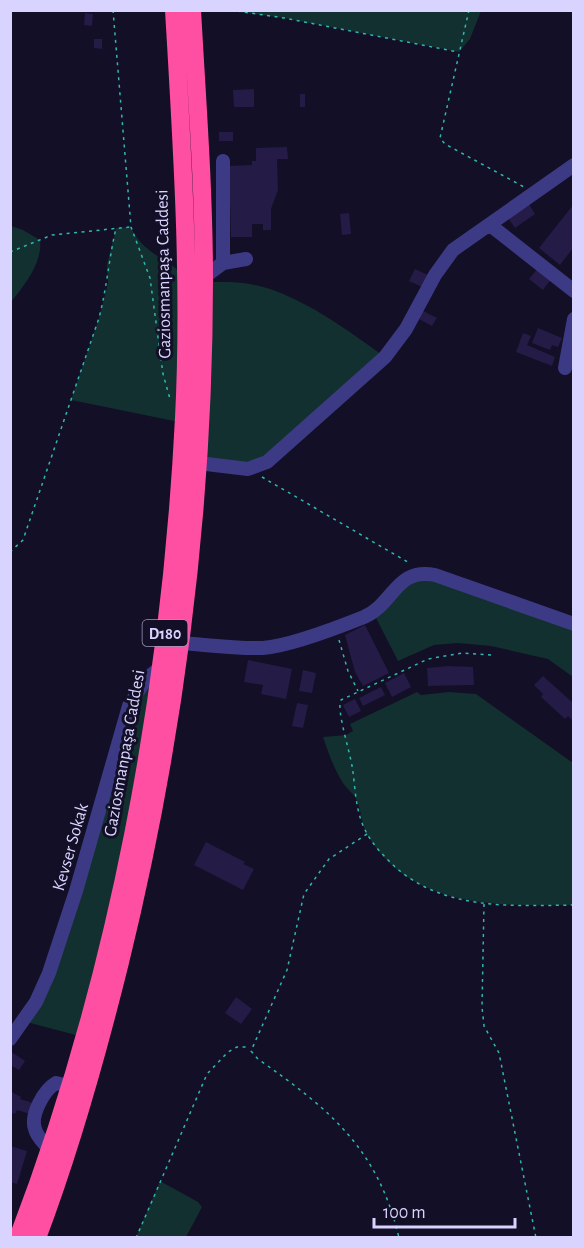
<svg xmlns="http://www.w3.org/2000/svg" width="584" height="1248" viewBox="0 0 584 1248" font-family="'Alegreya Sans',sans-serif">
  <rect width="100%" height="100%" fill="#130f26"/>
  <path fill="#12302f" d="M230,11H481L470,39L459,52L284,18Z
    M11,226L23,230L40,240C43,262 24,286 11,302Z
    M131,227C141,252 168,259 186,277L184,423L71,400L99,318L108,283L107,265L116,228Z
    M204,282C221,282 238,281 255,285C299,294 349,331 385,357L267,462L198,463Z
    M418,574L573,624V677L548,659L491,646L458,643L434,645L398,661L373,612Z
    M161,667L83,1037L23,1021L37,1000L129,706Z
    M417,692L421,695L449,692L476,694L573,763V905C499,906 412,909 368,836C361,825 362,812 357,801C354,794 347,789 343,783C334,769 328,752 323,737L346,735L353,731L350,724Z
    M160,1181L198,1202L202,1207L186,1237H136Z"/>
  <path fill="#241b47" d="M85,13L93,14L92,26L84,25Z
    M94,39H102V49L94,48Z
    M254,89V107H234L233,90Z
    M300,94H305V107H300Z
    M219,132H233V141H219Z
    M287,147L288,159H277L278,190L271,209V230H263V224H252V237H231L229,166L252,165V161H256V148Z
    M529,204L535,214L515,228L508,218Z
    M573,205V248L560,265L539,248Z
    M349,213L351,234L342,235L340,214Z
    M538,268L551,279L543,290L529,279Z
    M415,269L428,275L422,287L409,281Z
    M421,310L437,318L432,326L417,318Z
    M538,328L562,338L558,347L552,345L550,350L532,343Z
    M523,333L531,336L527,345L555,357L552,366L516,352Z
    M365,625L389,673L363,686L355,672L345,635Z
    M248,660L292,669L286,699L261,694L263,685L244,682Z
    M448,666L473,667L474,685L428,686L427,668Z
    M303,670L316,673L312,693L299,691Z
    M404,673L411,687L392,697L385,683Z
    M543,676L572,702L573,699L572,720L568,716L565,719L541,697L543,694L534,685Z
    M381,687L385,695L363,706L359,698Z
    M355,699L361,711L349,717L343,705Z
    M297,703L308,705L303,728L292,726Z
    M206,842L245,862L243,864L254,869L243,890L194,865Z
    M236,997L252,1009L241,1024L225,1013Z
    M10,1051L25,1061L19,1070L10,1065Z
    M10,1091L21,1097L20,1099L33,1103L30,1114L17,1110L15,1114L10,1112Z
    M10,1146L27,1151L17,1184L10,1182Z"/>
  <g fill="none" stroke-linecap="round" stroke-linejoin="round">
    <path stroke="#2fb8b0" stroke-width="1.5" stroke-dasharray="3 4.5" stroke-linecap="butt" d="M113,10L131,227L150,278L163,374L170,399
      M230,10L284,18L458,52
      M469,10L440,138L445,144L524,187
      M10,252L52,235L130,227
      M262,477L411,564
      M10,552L23,540L99,318C107,287 109,258 116,228
      M339,640L348,671L358,691
      M491,655L462,653L428,659L341,700C336,709 350,752 352,766C355,783 355,803 361,820C366,836 377,849 389,861C438,911 509,906 574,905
      M367,834L329,859L304,894L287,970L251,1051L258,1059C329,1109 378,1148 399,1238
      M484,904L482,1007L484,1026L499,1053L536,1238
      M136,1238L207,1074L228,1052L237,1047H250"/>
    <path stroke="#3d3a85" stroke-width="14" d="M223,161V263
      M490,225L574,291
      M204,277L223,263L246,259
      M565,368L574,319
      M198,463L248,469L267,462L385,357L406,329L435,275L453,250L574,165
      M181,643C208,645 236,649 263,648C289,646 339,627 364,617C394,604 396,567 435,575L574,624
      M10,1039L36,1002L49,973L76,891L129,706L145,680L161,667
      M49,1149C44,1143 37,1137 35,1129C30,1115 44,1090 56,1083L69,1086"/>
    <path stroke="#ff4fa3" stroke-width="18" d="M18,1238C118,977 170,695 184,418C191,282 182,146 174,10
      M37,1238C71,1148 97,1055 120,962C175,738 204,510 204,280C204,190 197,100 192,10"/>
  </g>
  <g text-anchor="middle" stroke-width="6" stroke-linejoin="round" paint-order="stroke">
    <rect fill="#130f26" stroke="#9e99be" stroke-width="1.5" x="142.5" y="620" width="45" height="26" rx="4.5"/>
    <g font-size="16" font-weight="bold" fill="#d9d4ff">
      <text x="165" y="639">D180</text>
    </g>
    <g font-size="18" fill="#d9d4ff" stroke="#130f26">
      <text transform="translate(163 274) rotate(-91)" y="6">Gaziosmanpaşa Caddesi</text>
      <text transform="translate(124 753) rotate(-80)" y="6">Gaziosmanpaşa Caddesi</text>
      <text transform="translate(70 847) rotate(-74)" y="6">Kevser Sokak</text>
    </g>
  </g>
  <rect width="584" height="1248" fill="none" stroke="#d9d4ff" stroke-width="24"/>
  <path d="M374 1218v9h141v-9" fill="none" stroke="#d9d4ff" stroke-width="3"/>
  <text x="383" y="1218" font-size="18" fill="#d9d4ff" stroke="#130f26" stroke-width="4.5" paint-order="stroke">100 m</text>
</svg>
